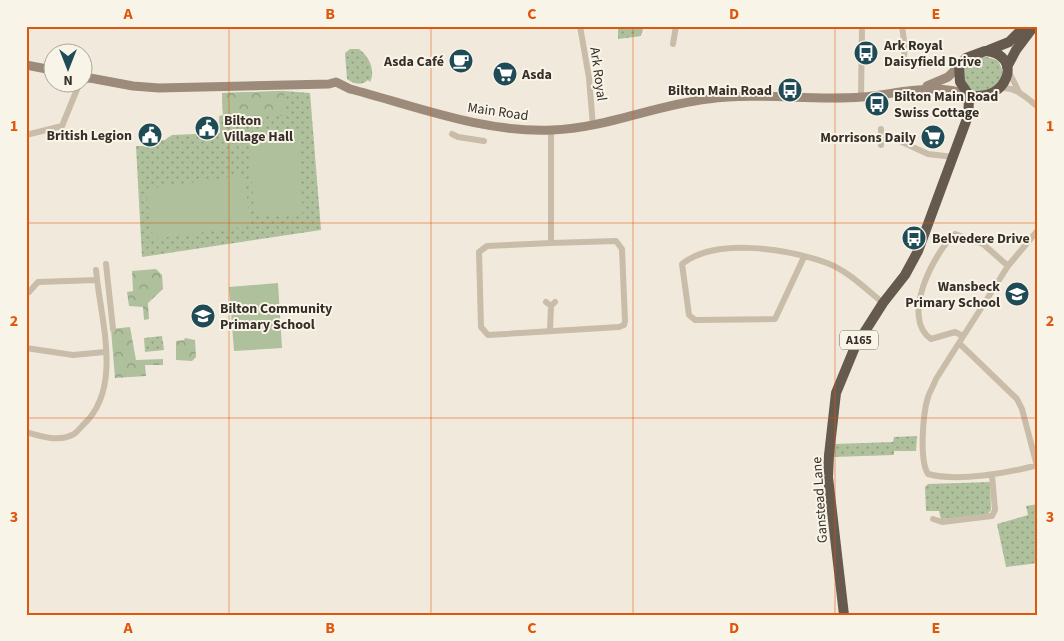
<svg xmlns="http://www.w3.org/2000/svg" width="1064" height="641" viewBox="0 0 1064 641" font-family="'Source Sans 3',sans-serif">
  <defs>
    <pattern id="grass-dots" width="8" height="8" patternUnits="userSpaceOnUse" patternTransform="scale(1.25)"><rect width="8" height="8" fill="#afc09c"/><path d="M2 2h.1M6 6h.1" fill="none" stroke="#8f9c7f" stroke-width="1.8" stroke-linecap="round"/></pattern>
    <pattern id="park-crowns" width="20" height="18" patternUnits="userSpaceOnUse" patternTransform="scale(1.25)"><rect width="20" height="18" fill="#afc09c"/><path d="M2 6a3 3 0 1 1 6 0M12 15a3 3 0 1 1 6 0" fill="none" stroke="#8f9c7f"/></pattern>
  </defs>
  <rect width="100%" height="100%" fill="#f1eadc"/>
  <path fill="url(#grass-dots)" d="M618,26H644L641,36L618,39Z
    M350,49H359C369,56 376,71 370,82L368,80C361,86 354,84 347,79L345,53Z
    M983,56L997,60C1014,80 986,97 968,89L961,72L967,63Z
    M284,91L310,93L321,230L142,257L136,146H150V141L165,140L172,135L220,133L219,116L223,115L222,93Z
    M162,336L164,350L145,352L144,338Z
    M917,436L916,451H894V455L833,457L835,444L893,442L894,437Z
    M990,482L991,510L987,515L941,519L939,511H926L925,487L928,484Z
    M1038,504V563L1006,567L997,524L1028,515L1026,506Z"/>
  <path fill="url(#park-crowns)" d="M284,91L285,116H223L222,93Z
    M156,269L162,275L163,289L148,303L149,319L144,320L143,307L129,306L127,292L133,291L132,271Z
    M130,327L136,360L163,359V365H145L146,376L115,378L111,329Z
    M185,338L195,340L196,357L192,361L176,360V341L184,340Z"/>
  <path fill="#afc09c" d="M298,130L303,213L254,216L249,133Z
    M244,175L251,226L153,239L146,189Z
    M278,283L282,348L234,351L229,287Z"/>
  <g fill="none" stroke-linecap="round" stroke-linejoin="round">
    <path stroke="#c9bca8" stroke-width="6" d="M580,26L589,78L593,126
      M902,26L905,48
      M673,44L676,26
      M904,56L905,48H914
      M1009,72L1019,92
      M999,90C1012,83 1028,99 1038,107
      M861,97L862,26
      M881,129V145
      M452,134L458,137L484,141
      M26,135L62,126L80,82
      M882,138L891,137L928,154L953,157
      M1038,230L1008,266L936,379C934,385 930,391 928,397C923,413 919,460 928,474C958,482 1008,473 1038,465
      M551,243L487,246L479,252L481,327L488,335L619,327L624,325L625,321L622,249L616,241L551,243V130
      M804,257L775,319L695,320L689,315L682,264C716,237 788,249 827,263C848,271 866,289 883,303
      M106,264L113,329
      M29,292L38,282L97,280
      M546,302L551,306L555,302
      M550,330L551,306
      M963,336L955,332L931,339C900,318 934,252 955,234L983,244L1008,266
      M959,343L1017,399L1022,409L1037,466
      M26,348L73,355L105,352
      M26,432C39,436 58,442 72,435C76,434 80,428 83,425C124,388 100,318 96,270
      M933,519L942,522L992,516L995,510L992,475"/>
    <path stroke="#9c8b7a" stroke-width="9" d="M26,65L52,70
      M82,79L90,78L133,86L159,88L329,84L336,82L350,89C416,106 483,133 552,130C606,128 655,105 708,99C759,92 811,101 862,97C896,94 934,83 967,94
      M927,86L948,77L959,66"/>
    <path stroke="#66594d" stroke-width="10" d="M989,50L1009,42L1025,26
      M985,51C1025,54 1007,104 969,95L960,82L959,66L966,58Z
      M1007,67L1016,50L1034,26
      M844,615L828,477L829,455L836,393L855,347L883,303L905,275L918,251L968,116L969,100L967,94"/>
  </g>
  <path fill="none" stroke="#df570d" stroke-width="1" stroke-opacity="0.55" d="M229,26V615M431,26V615M633,26V615M835,26V615M26,223H1038M26,418H1038"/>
  <defs>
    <symbol id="bus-disc" viewBox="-11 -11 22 22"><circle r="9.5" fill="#1f4b56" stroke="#f9f4e8"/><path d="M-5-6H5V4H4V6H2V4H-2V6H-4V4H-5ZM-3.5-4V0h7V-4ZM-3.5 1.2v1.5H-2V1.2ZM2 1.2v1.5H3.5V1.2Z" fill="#fff"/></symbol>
    <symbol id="cafe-disc" viewBox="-11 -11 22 22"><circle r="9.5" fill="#1f4b56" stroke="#f9f4e8"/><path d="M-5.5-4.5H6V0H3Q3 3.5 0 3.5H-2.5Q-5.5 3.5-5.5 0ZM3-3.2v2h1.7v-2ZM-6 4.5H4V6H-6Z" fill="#fff"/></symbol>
    <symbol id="supermarket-disc" viewBox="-11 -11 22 22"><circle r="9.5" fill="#1f4b56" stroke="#f9f4e8"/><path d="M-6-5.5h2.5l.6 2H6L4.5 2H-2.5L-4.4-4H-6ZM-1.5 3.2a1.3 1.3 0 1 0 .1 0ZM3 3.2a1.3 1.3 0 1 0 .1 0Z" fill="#fff"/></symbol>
    <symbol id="civic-disc" viewBox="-11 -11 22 22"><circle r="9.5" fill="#1f4b56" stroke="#f9f4e8"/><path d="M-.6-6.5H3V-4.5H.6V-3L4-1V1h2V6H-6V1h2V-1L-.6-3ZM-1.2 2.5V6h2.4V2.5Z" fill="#fff"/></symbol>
    <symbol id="school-disc" viewBox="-11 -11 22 22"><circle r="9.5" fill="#1f4b56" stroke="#f9f4e8"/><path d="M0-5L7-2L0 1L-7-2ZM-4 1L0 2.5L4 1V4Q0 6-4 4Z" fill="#fff"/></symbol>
  </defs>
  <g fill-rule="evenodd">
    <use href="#bus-disc" x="852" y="39" width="28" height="28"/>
    <use href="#cafe-disc" x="447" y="47" width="28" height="28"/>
    <use href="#supermarket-disc" x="491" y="60" width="28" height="28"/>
    <use href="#bus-disc" x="776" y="76" width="28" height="28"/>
    <use href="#bus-disc" x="863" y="90" width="28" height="28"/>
    <use href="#civic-disc" x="193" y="114" width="28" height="28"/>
    <use href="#civic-disc" x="136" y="121" width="28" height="28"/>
    <use href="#supermarket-disc" x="919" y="123" width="28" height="28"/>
    <use href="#bus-disc" x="900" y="224" width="28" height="28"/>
    <use href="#school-disc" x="1003" y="280" width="28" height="28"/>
    <use href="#school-disc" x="189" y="302" width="28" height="28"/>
  </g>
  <g text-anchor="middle" stroke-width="4" stroke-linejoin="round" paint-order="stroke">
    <rect fill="#f9f4e8" stroke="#706962" stroke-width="1" x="840" y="330.5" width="38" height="19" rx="4"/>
    <g font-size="12" font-weight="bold" fill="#362e28">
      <text x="859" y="344">A165</text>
    </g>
    <g font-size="14" font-weight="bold" fill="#362e28" stroke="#f9f4e8" text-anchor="start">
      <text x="884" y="50">Ark Royal<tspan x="884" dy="16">Daisyfield Drive</tspan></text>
      <text x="444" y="66" text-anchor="end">Asda Café</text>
      <text x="522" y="79">Asda</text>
      <text x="772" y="95" text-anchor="end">Bilton Main Road</text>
      <text x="894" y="101">Bilton Main Road<tspan x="894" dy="16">Swiss Cottage</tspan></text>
      <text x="224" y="125">Bilton<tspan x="224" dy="16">Village Hall</tspan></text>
      <text x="132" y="140" text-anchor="end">British Legion</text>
      <text x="916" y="142" text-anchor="end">Morrisons Daily</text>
      <text x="932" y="243">Belvedere Drive</text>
      <text x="1000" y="291" text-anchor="end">Wansbeck<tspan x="1000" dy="16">Primary School</tspan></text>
      <text x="220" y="313">Bilton Community<tspan x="220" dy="16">Primary School</tspan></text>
    </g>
    <g font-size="14" fill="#362e28" stroke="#f9f4e8">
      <text transform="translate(599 74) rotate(82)" y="5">Ark Royal</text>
      <text transform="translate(498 111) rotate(8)" y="5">Main Road</text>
      <text transform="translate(819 500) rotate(-94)" y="5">Ganstead Lane</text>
    </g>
  </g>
  <rect width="1064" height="641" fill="none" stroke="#f9f4e8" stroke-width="55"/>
  <g transform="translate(68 68) rotate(180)"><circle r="24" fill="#f9f4e8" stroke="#aba59b"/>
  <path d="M0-4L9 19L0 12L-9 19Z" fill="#1f4b56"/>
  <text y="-8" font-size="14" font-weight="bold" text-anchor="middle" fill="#362e28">N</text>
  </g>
  <rect x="28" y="28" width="1008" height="586" fill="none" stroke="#df570d" stroke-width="2"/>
  <g font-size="16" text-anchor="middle" font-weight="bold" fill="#df570d">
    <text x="128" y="19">A</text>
    <text x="330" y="19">B</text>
    <text x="532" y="19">C</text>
    <text x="734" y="19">D</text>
    <text x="936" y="19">E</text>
    <text x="14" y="131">1</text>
    <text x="1050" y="131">1</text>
    <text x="14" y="326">2</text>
    <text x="1050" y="326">2</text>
    <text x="14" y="522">3</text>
    <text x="1050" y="522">3</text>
    <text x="128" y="633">A</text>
    <text x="330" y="633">B</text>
    <text x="532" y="633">C</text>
    <text x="734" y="633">D</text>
    <text x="936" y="633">E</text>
  </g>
</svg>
